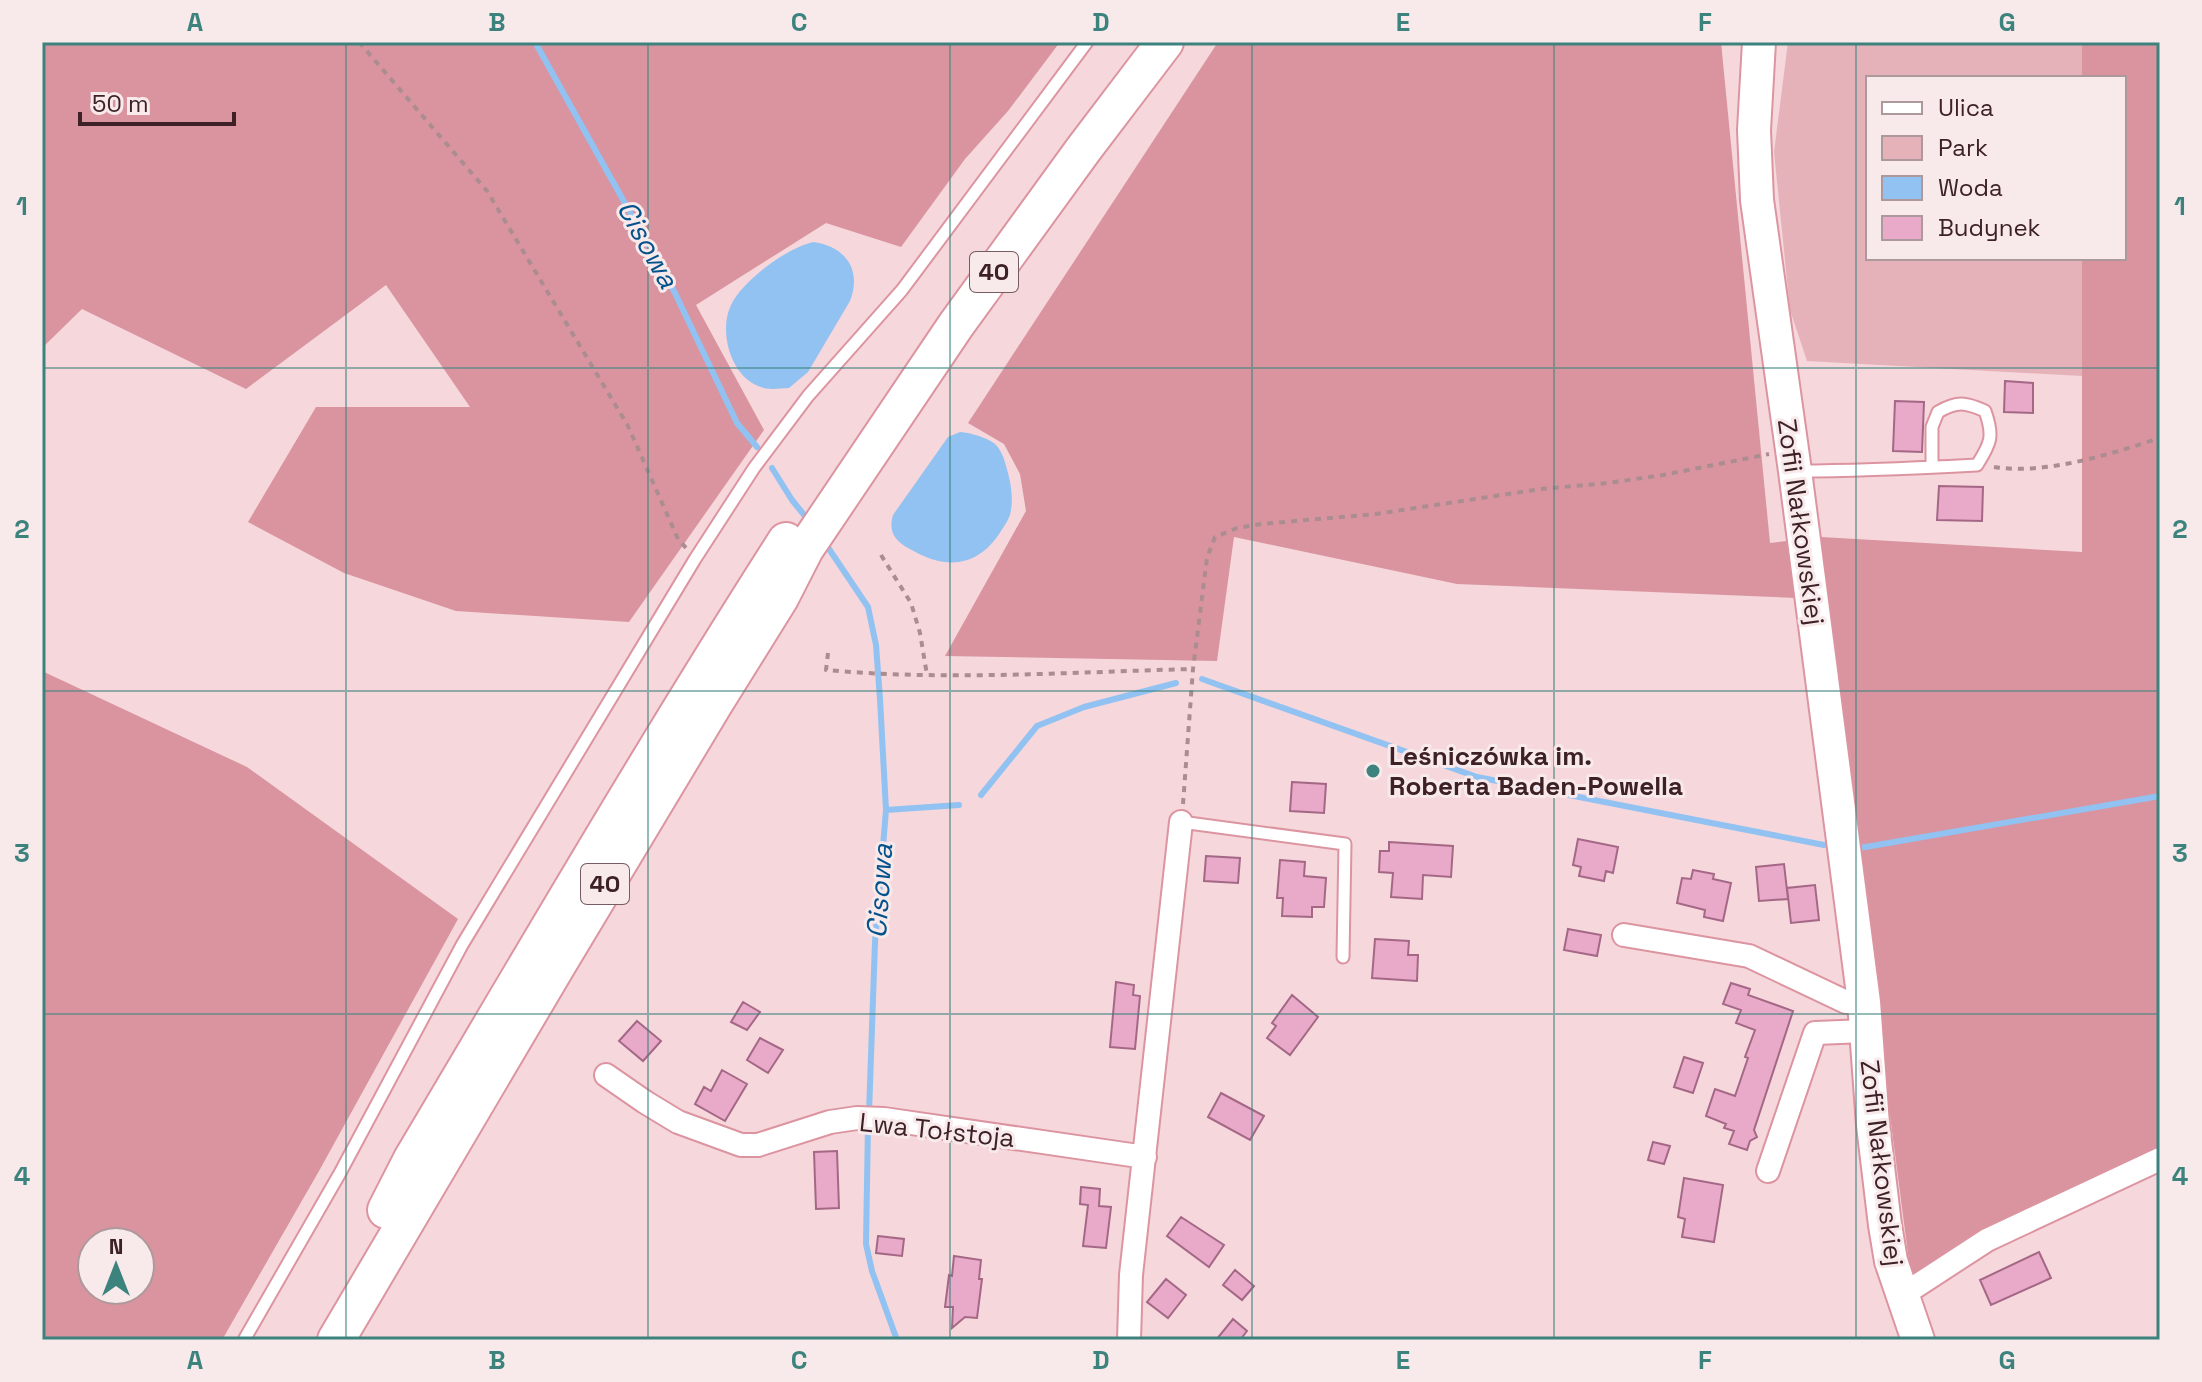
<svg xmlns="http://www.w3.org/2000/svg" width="2202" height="1382" viewBox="0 0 2202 1382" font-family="'Space Grotesk',sans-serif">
  <rect width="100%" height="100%" fill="#f6d7db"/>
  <path fill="#e6b2ba" d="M1788,42H2082V78H1868V258H2082V376L1807,361L1790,310L1774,152Z"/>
  <path fill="#d9949f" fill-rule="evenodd" d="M42,42H1060L1008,111L965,159L901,247L826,223L696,305L764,430L629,622L456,611L344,573L248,522L316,407H470L386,285L246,389L82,309L42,348Z
    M1218,42H1721L1770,543L1821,537L2082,552V258H2124V78H2082V42H2160V1150L1911,1277L1823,599L1457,584L1234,537L1217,661L945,656L1026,511L1020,474L1004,444L968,423Z
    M42,671L247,767L458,919L319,1171L222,1340H42ZM92,1242H140V1290H92Z"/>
  <path fill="#91c2f1" d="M814,242C846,247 862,270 850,301L808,372L789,388C781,388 771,390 764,388C731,380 718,332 731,305C743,280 788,247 814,242Z
    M960,432C971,433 986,437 995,444C1001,450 1004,458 1006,466C1011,482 1014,499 1010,515C1008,521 1004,526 1001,531C978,568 945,570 910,549C895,541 888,532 893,515L948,437Z"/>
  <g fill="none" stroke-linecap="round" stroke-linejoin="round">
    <path stroke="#91c2f1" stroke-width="6" d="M535,42L675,293L737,423L757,447
      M772,468L792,500L809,521
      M825,543L868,607L876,645L880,699L886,810L875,942L869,1113
      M1202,679L1477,777L1824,845
      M981,795L1037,726L1084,707L1176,683
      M886,810L959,805
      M1854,849L2160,796
      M868,1124L866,1244L872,1271L897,1340"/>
  </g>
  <path fill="#e9a9c8" stroke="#a46886" stroke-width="2" d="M2005,381L2033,383V413L2004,412Z
    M1895,401L1924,402L1922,452L1893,451Z
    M1939,486L1983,487L1982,521L1937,520Z
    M1292,782L1326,784L1324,813L1290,811Z
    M1578,839L1618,847L1613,873L1606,871L1604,881L1579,876L1581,867L1573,865Z
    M1389,842L1453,846L1451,877L1423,875L1422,899L1391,897L1393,873L1379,872L1380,851H1389Z
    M1206,856L1240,858L1238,883L1204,881Z
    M1280,860L1305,862L1304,876L1326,878L1324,907H1312V917L1282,916L1283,898H1277Z
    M1784,864L1788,899L1759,901L1756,867Z
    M1693,870L1714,874L1713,879L1731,883L1723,921L1704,917L1705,910L1677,903L1682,878L1691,879Z
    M1815,885L1819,920L1791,923L1787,888Z
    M1568,929L1601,935L1597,956L1564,950Z
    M1375,939L1409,941L1408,955H1418L1417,981L1372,978Z
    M1116,982L1134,985L1133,995L1140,996L1135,1049L1110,1047Z
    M1731,983L1750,989L1748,995L1793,1011L1754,1130L1757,1137L1750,1141L1747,1150L1729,1144L1734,1131L1724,1128L1726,1124L1706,1116L1715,1089L1735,1096L1748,1058L1745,1057L1755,1030L1736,1023L1741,1010L1723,1004Z
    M1292,995L1318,1017L1290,1055L1267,1038L1276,1026L1272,1023Z
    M743,1002L760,1012L747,1030L731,1022Z
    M637,1021L661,1041L643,1061L619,1041Z
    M760,1038L783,1050L768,1073L747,1060Z
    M1684,1057L1703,1063L1693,1093L1674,1087Z
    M722,1070L747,1084L725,1121L695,1104L704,1087L711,1091Z
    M1221,1093L1264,1116L1250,1140L1208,1117Z
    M1653,1142L1670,1146L1664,1164L1648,1160Z
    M837,1151L839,1208L816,1209L814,1152Z
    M1684,1178L1723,1185L1714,1242L1682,1237L1685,1219L1678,1217Z
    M1081,1187L1100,1189L1099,1206L1111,1207L1106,1248L1083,1246L1088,1205L1080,1204Z
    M1181,1217L1224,1245L1209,1267L1167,1236Z
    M878,1236L904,1239L902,1256L876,1253Z
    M2039,1252L2051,1278L1991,1305L1980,1280Z
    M954,1256L981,1260L979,1279H982L977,1318L965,1317L952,1328L953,1307H945L949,1275L952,1276Z
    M1235,1270L1254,1286L1242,1300L1223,1285Z
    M1166,1279L1186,1295L1168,1318L1147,1302Z
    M1233,1319L1247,1331L1240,1340H1216Z"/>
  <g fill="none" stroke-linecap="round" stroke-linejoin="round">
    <defs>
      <path id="lane" d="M1800,471C1859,471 1918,468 1977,465C1991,443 1994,436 1985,411C1965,402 1957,401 1938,412L1932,427V467
        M1181,822L1345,844L1343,957
        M244,1340L340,1173L462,945L695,559L754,468L808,396L902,290L1087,42"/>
      <path id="street" d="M1624,935L1749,956L1846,1002H1864
        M606,1075L645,1102L678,1122L741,1145H758L830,1122L857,1118L884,1119L1145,1157
        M1768,1171L1815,1033L1866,1031
        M1901,1296L1987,1240L2160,1159
        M1129,1340L1131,1275L1181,822"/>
      <path id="secondary" d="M1759,42L1754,130L1757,200L1795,471L1864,1002L1873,1125L1885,1225L1891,1261L1918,1340"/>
      <path id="primary" d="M386,1210L412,1159C535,952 656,744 786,541
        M336,1340L556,967L714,704L780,598L805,549L956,325L1083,150L1165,42"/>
    </defs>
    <use href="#lane" stroke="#dc95a0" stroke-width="15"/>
    <use href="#street" stroke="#dc95a0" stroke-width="26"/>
    <use href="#secondary" stroke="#dc95a0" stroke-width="36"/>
    <use href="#primary" stroke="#dc95a0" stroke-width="40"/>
    <path stroke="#ab8d91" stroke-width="4" stroke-dasharray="6 6" stroke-linecap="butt" d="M359,42L487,191L628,426L678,539L686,548
      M1994,467C2047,475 2110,454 2160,438
      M881,555L911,603L920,633L927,675
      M828,653L826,670C948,681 1071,672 1193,669
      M1183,804L1193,669L1207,558L1215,537L1237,528L1261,524L1376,514L1541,489L1608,483L1663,475L1769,454"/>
    <use href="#lane" stroke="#fff" stroke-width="11"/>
    <use href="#street" stroke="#fff" stroke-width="22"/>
    <use href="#secondary" stroke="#fff" stroke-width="32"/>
    <use href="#primary" stroke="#fff" stroke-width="36"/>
  </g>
  <path fill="none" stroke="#3c837e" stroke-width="2" stroke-opacity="0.55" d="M346,42V1340M648,42V1340M950,42V1340M1252,42V1340M1554,42V1340M1856,42V1340M42,368H2160M42,691H2160M42,1014H2160"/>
  <circle fill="#3c837e" stroke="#f8e9eb" stroke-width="3" cx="1373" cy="771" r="8"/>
  <g text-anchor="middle" stroke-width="6" stroke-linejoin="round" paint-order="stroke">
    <g fill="#f8e9eb" stroke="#755d61" stroke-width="2">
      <rect x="970" y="252" width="48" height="40" rx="6"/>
      <rect x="581" y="864" width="48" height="40" rx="6"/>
    </g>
    <g font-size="24" font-weight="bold" fill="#3d2126">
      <text x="994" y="280">40</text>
      <text x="605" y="892">40</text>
    </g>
    <g font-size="26" fill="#3d2126" stroke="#f8e9eb">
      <text transform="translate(1801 522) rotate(82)" y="9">Zofii Nałkowskiej</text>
      <text transform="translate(937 1130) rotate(6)" y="9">Lwa Tołstoja</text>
      <text transform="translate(1882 1163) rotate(83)" y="9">Zofii Nałkowskiej</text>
    </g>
    <g font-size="26" font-weight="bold" fill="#3d2126" stroke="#f8e9eb" text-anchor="start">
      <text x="1389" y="765">Leśniczówka im.<tspan x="1389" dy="30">Roberta Baden-Powella</tspan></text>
    </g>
    <g font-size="28" font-style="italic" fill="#04528b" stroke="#f8e9eb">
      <text transform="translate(648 244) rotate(61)" y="10">Cisowa</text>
      <text transform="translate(879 891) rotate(-86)" y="10">Cisowa</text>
    </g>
  </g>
  <rect width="2202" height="1382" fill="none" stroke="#f8e9eb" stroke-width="88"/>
  <rect x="1866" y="76" width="260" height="184" fill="#f8e9eb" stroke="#ad999c" stroke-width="2"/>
  <rect x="1882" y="102" width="40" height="12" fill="#ffffff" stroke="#ad999c" stroke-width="2"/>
  <text x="1938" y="116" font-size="24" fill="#3d2126">Ulica</text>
  <rect x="1882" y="136" width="40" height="24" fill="#e6b2ba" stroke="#ad999c" stroke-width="2"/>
  <text x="1938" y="156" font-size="24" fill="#3d2126">Park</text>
  <rect x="1882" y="176" width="40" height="24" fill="#91c2f1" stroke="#ad999c" stroke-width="2"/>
  <text x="1938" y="196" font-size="24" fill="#3d2126">Woda</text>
  <rect x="1882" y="216" width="40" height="24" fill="#e9a9c8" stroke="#ad999c" stroke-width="2"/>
  <text x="1938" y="236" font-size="24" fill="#3d2126">Budynek</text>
  <g transform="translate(116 1266)"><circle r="38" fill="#f8e9eb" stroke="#ad999c" stroke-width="2"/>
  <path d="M0-6L14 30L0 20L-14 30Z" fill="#3c837e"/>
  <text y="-12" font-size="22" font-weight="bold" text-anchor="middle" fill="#3d2126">N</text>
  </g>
  <path d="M80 112v12h154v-12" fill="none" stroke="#3d2126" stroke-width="4"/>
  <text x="92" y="112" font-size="24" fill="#3d2126" stroke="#f8e9eb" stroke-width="6" paint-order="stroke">50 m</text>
  <rect x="44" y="44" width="2114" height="1294" fill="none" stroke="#3c837e" stroke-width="3"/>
  <g font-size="26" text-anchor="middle" font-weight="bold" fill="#3c837e">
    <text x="195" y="31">A</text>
    <text x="497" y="31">B</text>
    <text x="799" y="31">C</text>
    <text x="1101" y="31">D</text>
    <text x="1403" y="31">E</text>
    <text x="1705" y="31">F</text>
    <text x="2007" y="31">G</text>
    <text x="22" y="215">1</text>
    <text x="2180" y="215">1</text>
    <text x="22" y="538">2</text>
    <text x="2180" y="538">2</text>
    <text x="22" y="862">3</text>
    <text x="2180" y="862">3</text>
    <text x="22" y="1185">4</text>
    <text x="2180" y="1185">4</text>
    <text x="195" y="1369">A</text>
    <text x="497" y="1369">B</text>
    <text x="799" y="1369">C</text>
    <text x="1101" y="1369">D</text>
    <text x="1403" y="1369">E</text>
    <text x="1705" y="1369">F</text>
    <text x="2007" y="1369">G</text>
  </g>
</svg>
